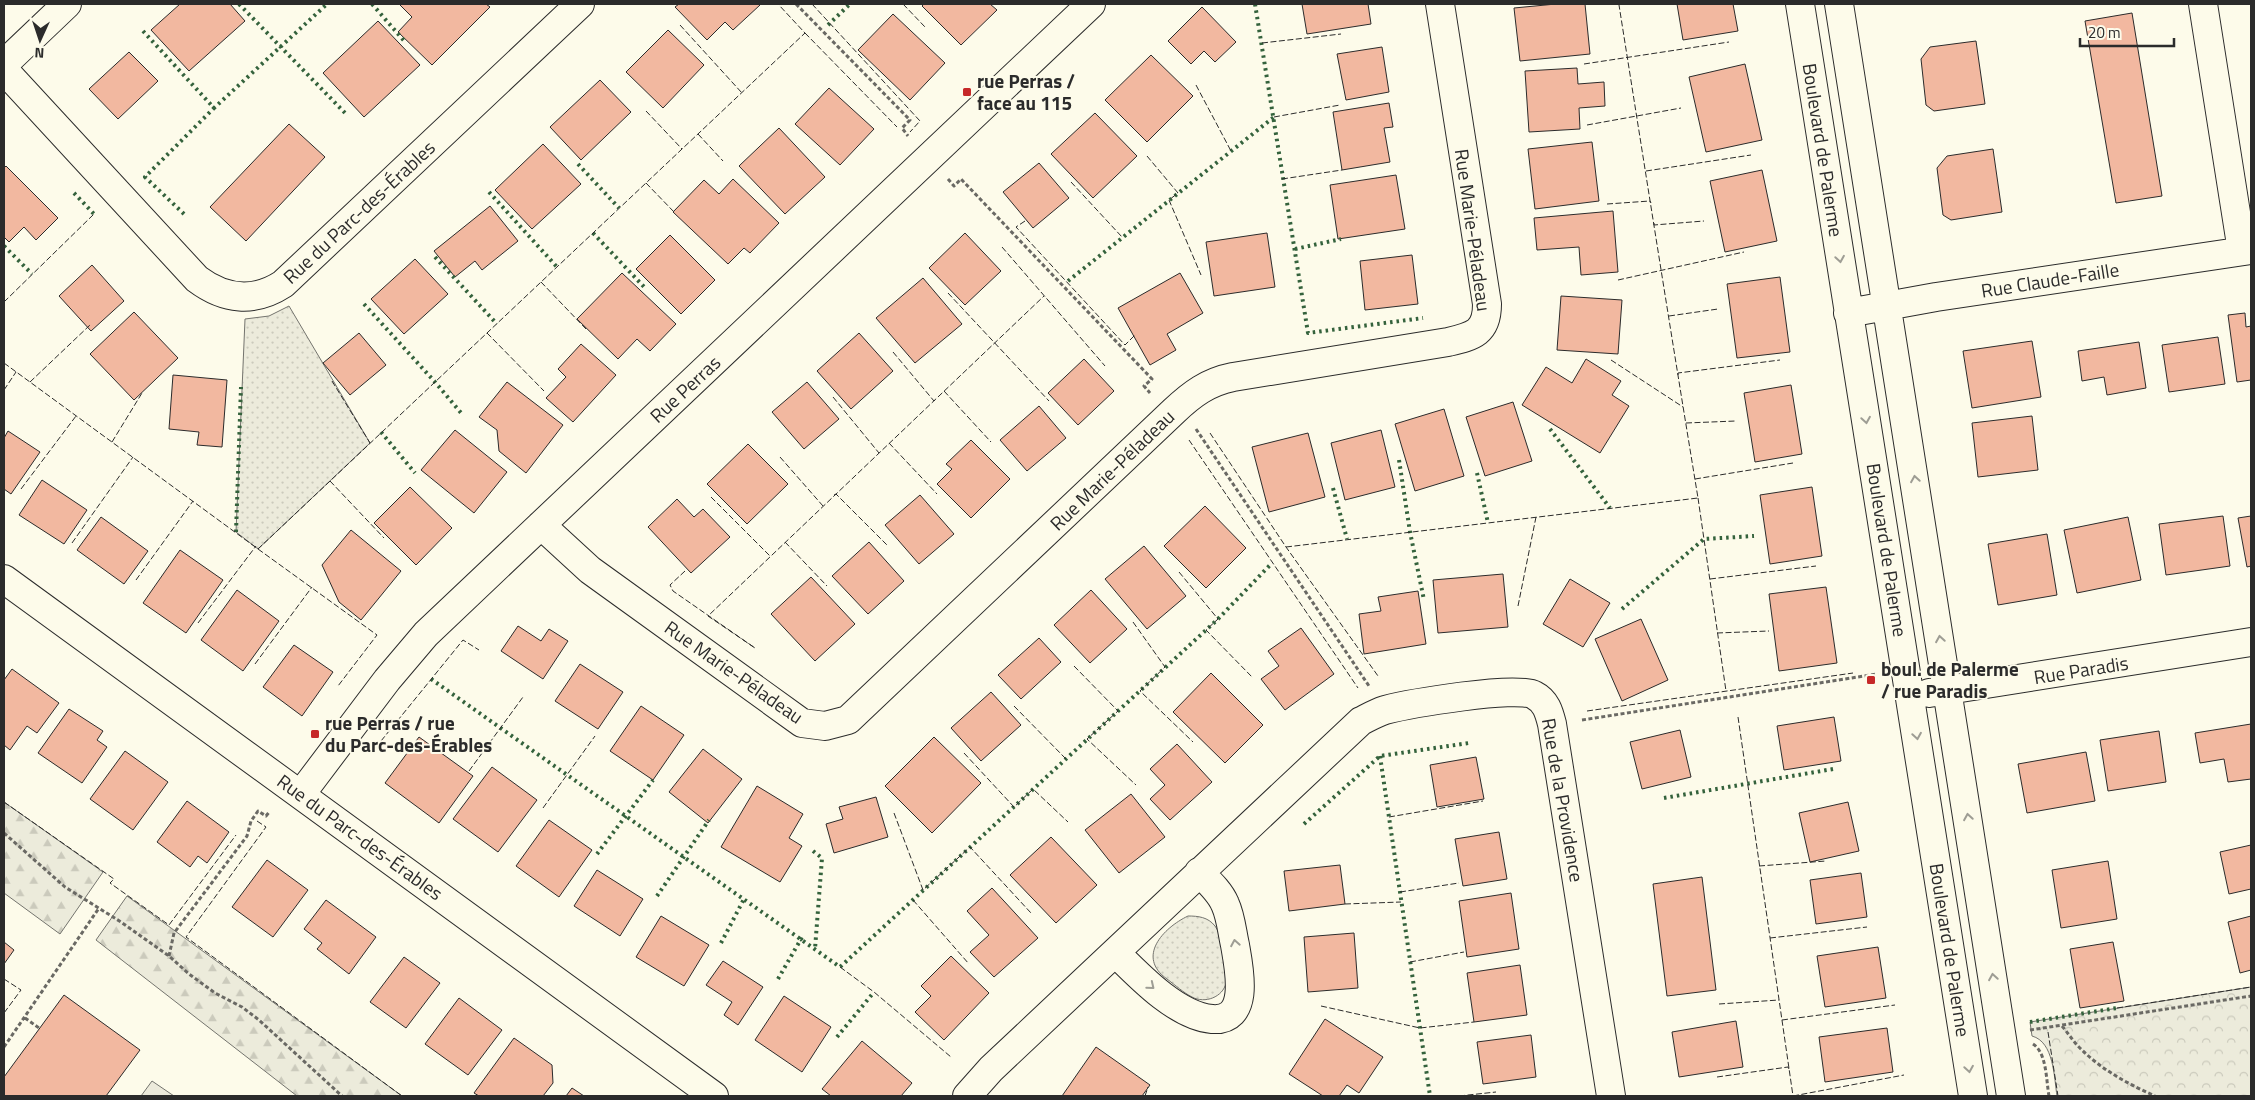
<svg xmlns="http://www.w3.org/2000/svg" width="2255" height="1100" viewBox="0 0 2255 1100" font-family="'Titillium Web',sans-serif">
  <defs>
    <pattern id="grass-dots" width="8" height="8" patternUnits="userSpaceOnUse" patternTransform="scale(1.25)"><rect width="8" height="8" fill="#ecebdb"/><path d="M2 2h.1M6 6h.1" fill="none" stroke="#cbcabc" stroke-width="1.8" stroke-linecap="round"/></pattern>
    <pattern id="forest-firs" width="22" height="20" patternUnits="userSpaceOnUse" patternTransform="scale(1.25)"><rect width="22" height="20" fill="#ecebdb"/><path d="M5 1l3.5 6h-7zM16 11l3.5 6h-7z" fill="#cbcabc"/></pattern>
    <pattern id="park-crowns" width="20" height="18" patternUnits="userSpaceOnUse" patternTransform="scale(1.25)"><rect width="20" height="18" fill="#ecebdb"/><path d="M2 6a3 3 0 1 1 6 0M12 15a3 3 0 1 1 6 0" fill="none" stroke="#cbcabc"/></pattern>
  </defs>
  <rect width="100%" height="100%" fill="#fdfbea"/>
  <path fill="url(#grass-dots)" stroke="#74746e" d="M289,306L370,443L258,549L236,532L245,319L269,316Z
    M1188,916C1198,916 1208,917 1215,926C1221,934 1221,946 1223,956C1224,964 1227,975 1226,983C1223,997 1205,1004 1192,997C1184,993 1175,985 1167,979C1136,957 1163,928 1188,916Z"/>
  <path fill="url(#forest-firs)" stroke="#74746e" d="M4,802L103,872L60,934L4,893Z
    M127,896L402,1096H297L96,940Z"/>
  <path fill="url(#park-crowns)" stroke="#74746e" d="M2251,987V1096H2057C2054,1077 2054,1042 2032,1036L2030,1022Z"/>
  <path fill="#eceadb" stroke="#74746e" d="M152,1081L174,1096H141Z"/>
  <path fill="#f2b8a0" stroke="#2b2b2b" d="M180,4H230L245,21L189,71L151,30Z
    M399,4H486L490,7L432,65L398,32L412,17Z
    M679,4H759L760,5L733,30L725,22L707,40L675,7Z
    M924,4H990L997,10L961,45L922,6Z
    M1302,4H1368L1371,24L1307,34Z
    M1556,4H1585L1590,54L1520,61L1514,8Z
    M1677,4H1733L1738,31L1683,40Z
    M1202,7L1236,42L1215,62L1204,51L1191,64L1168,41Z
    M2132,13L2162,196L2116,203L2085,21Z
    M893,14L945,63L910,100L858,50Z
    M378,21L420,65L364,117L323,73Z
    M668,30L704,65L663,108L626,72Z
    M1976,41L1985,104L1934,111L1926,105L1921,59L1930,47Z
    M1382,47L1389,92L1346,100L1337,54Z
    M129,52L158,81L118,119L89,89Z
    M1151,55L1193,96L1147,142L1105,100Z
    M1745,64L1762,140L1706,152L1689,77Z
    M1577,68L1578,84L1604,82L1605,106L1579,108L1580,129L1529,132L1525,71Z
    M600,80L631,112L581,160L550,127Z
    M829,88L874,129L840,165L795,124Z
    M1389,103L1393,127L1384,128L1390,162L1342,170L1333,112Z
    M1095,113L1137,156L1093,198L1051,154Z
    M289,124L325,157L246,241L210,207Z
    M779,128L825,177L785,214L739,166Z
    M1592,142L1599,201L1535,209L1528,149Z
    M543,144L581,184L532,229L495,190Z
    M1993,149L2002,212L1951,220L1943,215L1937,168L1947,156Z
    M1039,163L1069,198L1033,228L1003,192Z
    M6,166L58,218L36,240L24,227L9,242L4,237V168Z
    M1762,170L1777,241L1725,252L1710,181Z
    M1396,175L1405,229L1338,239L1330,185Z
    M733,179L779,223L750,253L744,248L728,264L673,212L704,180L719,194Z
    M490,206L518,241L482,270L475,261L455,277L434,251Z
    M1613,211L1618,272L1581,275L1579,247L1537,250L1534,218Z
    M965,233L1001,271L965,305L929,268Z
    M1267,233L1275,287L1214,296L1206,242Z
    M670,235L715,280L681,314L636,269Z
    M1412,255L1418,304L1365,310L1360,261Z
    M415,259L448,294L404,334L371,299Z
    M92,265L124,301L91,331L59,296Z
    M622,273L676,324L650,351L637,339L618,359L577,319Z
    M1180,273L1203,313L1167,334L1176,350L1150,365L1118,308Z
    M1780,277L1790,352L1737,358L1727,284Z
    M923,278L962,324L915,363L876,318Z
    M1561,296L1622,300L1618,354L1557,350Z
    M134,312L178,358L134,400L90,354Z
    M2245,313L2246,327L2251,326V380L2237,382L2228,315Z
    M359,333L386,365L350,395L323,363Z
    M859,333L893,371L851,409L817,371Z
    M2218,337L2225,384L2169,392L2162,345Z
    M2032,341L2041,397L1972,408L1963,351Z
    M2139,342L2146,388L2107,395L2104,377L2082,381L2078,351Z
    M581,344L616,375L573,422L546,398L566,377L558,369Z
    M1084,359L1114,391L1078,425L1048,393Z
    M1586,359L1621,381L1612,395L1629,406L1600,453L1522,405L1546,367L1572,383Z
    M173,375L227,380L222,447L197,445L199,432L169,429Z
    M507,382L563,425L526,473L499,451L497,430L479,417Z
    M807,382L839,419L804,449L772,412Z
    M1791,385L1802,454L1755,462L1744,393Z
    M1513,402L1532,461L1485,476L1466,417Z
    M1039,406L1066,438L1027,471L1000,440Z
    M1444,409L1464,476L1415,491L1395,424Z
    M2032,416L2038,470L1978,477L1972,423Z
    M455,430L507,472L474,513L421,470Z
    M1381,430L1395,487L1345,500L1331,443Z
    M8,431L40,452L11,494L4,489V438Z
    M1308,433L1325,497L1269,512L1252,447Z
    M971,440L1010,479L971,518L937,484L952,469L946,464Z
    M748,444L788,484L747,524L707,484Z
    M42,480L87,510L64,544L19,515Z
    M410,487L452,528L416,565L374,523Z
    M1812,487L1822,556L1770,564L1760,495Z
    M920,495L954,534L919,564L885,525Z
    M677,499L694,517L703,509L730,537L691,573L648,527Z
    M1205,506L1246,548L1206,588L1164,546Z
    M2223,516L2230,566L2166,575L2159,524Z
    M2251,516V566L2247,567L2238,518Z
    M101,517L148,551L124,584L77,550Z
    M2128,517L2141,580L2077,593L2064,530Z
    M351,530L401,571L361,620L339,602L322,565Z
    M2047,534L2057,595L1998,605L1988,544Z
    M869,542L904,581L868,614L832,576Z
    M1144,546L1186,596L1147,629L1105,579Z
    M180,550L223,580L186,633L143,603Z
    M1503,574L1508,627L1438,633L1433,580Z
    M811,577L855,624L815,661L771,614Z
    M1570,579L1610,603L1583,647L1543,624Z
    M1826,587L1837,663L1779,671L1769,594Z
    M237,590L279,621L243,671L201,640Z
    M1091,590L1127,629L1090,663L1054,625Z
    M1418,591L1426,644L1364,654L1359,614L1381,611L1378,597Z
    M1641,619L1668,680L1622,701L1595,639Z
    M518,626L541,641L549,629L568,641L543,679L501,651Z
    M1301,628L1334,674L1285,710L1261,679L1279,666L1268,651Z
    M1039,638L1061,662L1021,699L998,675Z
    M294,645L333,672L302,716L263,687Z
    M580,664L623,692L598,729L555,701Z
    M12,669L59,703L37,733L27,726L10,750L4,745V680Z
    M1211,673L1263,725L1225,763L1173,712Z
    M991,692L1021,725L981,761L951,728Z
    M641,706L684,735L653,780L610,751Z
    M69,709L103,731L97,740L107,747L82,783L38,753Z
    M1834,717L1841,761L1784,770L1777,726Z
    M2251,724V779L2228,782L2224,759L2200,763L2195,733Z
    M1680,730L1691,777L1642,789L1630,742Z
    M2159,731L2166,782L2108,791L2100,740Z
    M419,737L473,776L439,823L385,783Z
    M934,737L981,783L932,833L885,786Z
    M1177,744L1212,782L1170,820L1150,799L1165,785L1150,769Z
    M703,749L742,779L708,823L669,792Z
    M125,751L168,782L133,830L90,799Z
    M2086,752L2095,801L2027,813L2018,764Z
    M1476,757L1484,799L1437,807L1430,765Z
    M492,767L537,800L498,852L453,819Z
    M757,786L803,814L789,838L802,846L780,882L721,847Z
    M1131,794L1165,837L1119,873L1085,830Z
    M876,797L888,837L834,853L826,824L843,819L839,807Z
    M187,801L229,832L207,863L198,856L190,867L157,842Z
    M1848,802L1859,851L1810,862L1799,813Z
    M549,820L592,850L559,897L516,866Z
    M1499,832L1507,879L1463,886L1455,839Z
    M1051,837L1097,885L1056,923L1010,875Z
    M2251,845V889L2229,894L2220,852Z
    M267,860L308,890L273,937L232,907Z
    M2108,861L2117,919L2061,928L2052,870Z
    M1340,865L1345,904L1289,911L1284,871Z
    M597,870L643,899L620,936L574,906Z
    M1861,873L1867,917L1816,924L1810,880Z
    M1702,877L1716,990L1667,996L1653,884Z
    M992,888L1038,938L994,977L970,952L989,935L967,911Z
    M1511,893L1519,949L1467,957L1459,901Z
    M326,900L376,937L349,974L317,949L322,943L304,929Z
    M661,916L709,945L684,986L636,957Z
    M2251,916V970L2240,973L2228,922Z
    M1354,933L1358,988L1308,992L1304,937Z
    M4,942L14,950L4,964Z
    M2113,942L2124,1001L2080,1008L2070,949Z
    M1878,947L1886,998L1825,1007L1817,956Z
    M951,956L989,993L944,1040L915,1012L931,996L921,986Z
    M404,957L440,983L406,1028L370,1002Z
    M723,961L763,987L738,1025L724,1015L732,1002L706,985Z
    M1520,965L1527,1015L1474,1022L1467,973Z
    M64,995L140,1050L106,1096H4V1077Z
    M784,996L831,1027L802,1072L755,1040Z
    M459,998L502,1030L468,1075L425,1044Z
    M1325,1019L1383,1057L1359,1093L1347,1085L1339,1096H1323L1289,1074Z
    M1736,1021L1743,1067L1679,1077L1672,1032Z
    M1887,1028L1893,1072L1825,1082L1819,1037Z
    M1531,1035L1536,1077L1483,1084L1477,1042Z
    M514,1038L552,1065L553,1083L543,1096H479L474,1093Z
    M862,1041L912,1083L901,1096H831L822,1089Z
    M1096,1047L1150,1085L1142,1096H1062Z
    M572,1088L584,1096H566Z"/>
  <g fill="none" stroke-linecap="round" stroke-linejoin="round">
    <defs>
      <path id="minor" d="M1800,4L1973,1096
        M1839,4L2011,1096
        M2203,4L2242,251
        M4,64L67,4
        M4,70L197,279C225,300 254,303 283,284L580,4
        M1848,313L1936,297L2251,250
        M541,525L590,570L802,723L825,726L848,720L1174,411C1192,394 1208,382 1233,377L1448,342C1473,336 1487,333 1487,304L1440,4
        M4,579L714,1096
        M1929,693L2251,642
        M301,794L387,680L426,634L1091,4
        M1116,953C1139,976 1177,1016 1212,1019C1251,1022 1239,968 1235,945C1232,932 1231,917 1225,904C1220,892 1209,882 1199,872
        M967,1096L991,1069L1361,721C1369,717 1376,713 1385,710C1408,704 1518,685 1534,695C1546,701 1549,712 1552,724L1611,1096"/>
    </defs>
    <use href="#minor" stroke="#2b2b2b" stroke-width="30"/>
    <path stroke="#6a6964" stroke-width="3" stroke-dasharray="4 2.5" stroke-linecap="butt" d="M796,4L910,120L902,128L908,136
      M948,179L954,186L961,179L1152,379L1144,386L1150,393
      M1196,429L1369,686
      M1582,720L1877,674
      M4,833L65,887L121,922L169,956L189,974L215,993L242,1007L259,1020L342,1096
      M169,956L174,933L247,836L251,821L258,811L266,816L270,811
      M25,1018L39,1028
      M2062,1026C2069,1034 2074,1043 2082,1050C2102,1070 2130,1085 2155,1096
      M2030,1030L2251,996
      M2033,1044C2047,1053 2046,1080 2049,1096
      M4,1047L99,908"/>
    <use href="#minor" stroke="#fdfbea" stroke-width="28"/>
    <path stroke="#34623c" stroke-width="4" stroke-dasharray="2.5 4" stroke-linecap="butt" d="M239,4L346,114
      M372,4L406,43
      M1255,4L1308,333L1423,318
      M828,25L850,4
      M143,31L214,108L327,4
      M578,164L619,208
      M489,192L557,267
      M74,193L94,214
      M184,214L145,177L214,108
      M593,233L646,289
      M4,246L32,274
      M1295,249L1341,239
      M435,257L497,324
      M1068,281L1274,117
      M364,304L435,382L462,414
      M1550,429L1610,508
      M381,432L415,473
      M1399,460L1410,532L1424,600
      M1477,473L1488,523
      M1333,488L1347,539
      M236,532L241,387
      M1622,609L1704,539L1754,536
      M431,679L840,967L1218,619L1272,563
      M1380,756L1430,1096
      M1664,798L1833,769
      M1304,824L1380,756L1469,743
      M813,851L822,858L815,949
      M597,854L653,780
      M657,896L709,820
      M721,943L744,899
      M778,979L801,939L803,941
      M2030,1022L2117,1008
      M837,1037L874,992"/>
    <path stroke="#2b2b2b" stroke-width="1" stroke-dasharray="6 2.5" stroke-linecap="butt" d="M812,4L920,121L910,132
      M903,4L925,27
      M680,25L742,93
      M805,33L897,127
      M1262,43L1341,34
      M1584,64L1729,42
      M1196,85L1231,151
      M646,111L682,149
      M1274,117L1340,105
      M1587,125L1681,108
      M698,134L723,161
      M1147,156L1178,193L1169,200L1201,275
      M1646,171L1751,155
      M1282,179L1342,170
      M1071,182L1122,237
      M646,183L675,213
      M1607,204L1650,201L1651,203
      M1025,221L1016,227L1125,345L1136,334
      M1654,223V225L1704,221
      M1002,247L1105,366
      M1618,280L1744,252
      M541,282L586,329
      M948,293L1049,401
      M4,302L94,214
      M1669,316L1718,309
      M487,333L544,391
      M893,352L934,401L935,400
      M1611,360L1683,407
      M4,363L258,549L805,33L778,4
      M1678,375V373L1780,360
      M332,381L370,443
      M30,382L90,325
      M4,390L16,372
      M944,391L991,442
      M833,397L879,453
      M1686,423L1736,421
      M1210,433L1286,547L1378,676
      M1189,440L1358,688
      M112,442L142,393
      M889,443L937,494
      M780,457L823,506
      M1695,479L1793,463
      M330,481L384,538
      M21,489L76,416
      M834,495L836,494L887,545
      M711,497L770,556
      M1698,498L1726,691
      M785,542L827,586
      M72,543L133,457
      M1286,547L1698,498C1671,334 1645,169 1619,5L1618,4H1626
      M258,549L377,635L338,686
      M685,571L670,585L673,591L755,648L708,616L1044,296
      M1179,572L1218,619L1206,630L1253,678
      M1710,579L1816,566
      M136,580L193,501
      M1518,606L1536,517
      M1133,622L1165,667L1140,691L1193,742
      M198,623L256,546
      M1717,633L1769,631
      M255,664L312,587
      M1074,666L1118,711L1087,739L1136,785
      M1014,706L1066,759
      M1587,711L1853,673
      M1738,717L1793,1096
      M381,741L463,640L479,650
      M964,753L1014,807L1033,789L1068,822
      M469,771L523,697
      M4,802L114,879L110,883L169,925L236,835
      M543,808L595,736
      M894,813L923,890L970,847L1031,913
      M1389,817L1483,801
      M257,821L266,827L186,937L402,1096
      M1759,866L1826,861
      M1400,892L1459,883
      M913,900L969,964
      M1345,904L1401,902
      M1770,938L1867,927
      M1410,962L1464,952
      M840,967L874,992L951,1057
      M4,979L21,990L4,1013
      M1719,1004L1779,1000
      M1321,1006L1420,1028L1474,1022
      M2117,1008L2251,987
      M1782,1020L1895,1005
      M2048,1032L2058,1096
      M1717,1077L1788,1067L1789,1069
      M1145,1096L1148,1087
      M1459,1096L1496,1092
      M1793,1096L1904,1075"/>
  </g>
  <defs><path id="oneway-chevron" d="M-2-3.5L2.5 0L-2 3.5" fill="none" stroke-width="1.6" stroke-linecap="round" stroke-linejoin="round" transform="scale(1.25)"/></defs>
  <g stroke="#9e9d94">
    <use href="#oneway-chevron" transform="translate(1840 259) rotate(81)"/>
    <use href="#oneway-chevron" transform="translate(1866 420) rotate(81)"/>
    <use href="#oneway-chevron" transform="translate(1915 479) rotate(-99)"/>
    <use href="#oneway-chevron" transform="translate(1940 639) rotate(-99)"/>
    <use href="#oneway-chevron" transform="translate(1917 736) rotate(81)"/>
    <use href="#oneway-chevron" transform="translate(1968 817) rotate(-99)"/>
    <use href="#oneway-chevron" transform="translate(1235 943) rotate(-100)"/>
    <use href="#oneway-chevron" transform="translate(1993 977) rotate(-99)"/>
    <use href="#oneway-chevron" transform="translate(1151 986) rotate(39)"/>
    <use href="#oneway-chevron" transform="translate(1969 1069) rotate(81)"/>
  </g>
  <g fill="#c62828" stroke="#fdfbea" stroke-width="2">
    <rect x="962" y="87" width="10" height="10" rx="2.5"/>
    <rect x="1866" y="675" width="10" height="10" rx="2.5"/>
    <rect x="310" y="729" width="10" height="10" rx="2.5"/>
  </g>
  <g text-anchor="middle" stroke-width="4" stroke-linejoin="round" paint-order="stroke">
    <g font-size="19" font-weight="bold" fill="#2b2b2b" stroke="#fdfbea" text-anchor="start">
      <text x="977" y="88">rue Perras /<tspan x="977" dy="22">face au 115</tspan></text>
      <text x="1881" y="676">boul. de Palerme<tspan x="1881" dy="22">/ rue Paradis</tspan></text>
      <text x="325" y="730">rue Perras / rue<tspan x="325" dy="22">du Parc-des-Érables</tspan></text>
    </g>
    <g font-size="19" fill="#2b2b2b" stroke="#fdfbea">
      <text transform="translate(1823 150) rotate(81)" y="7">Boulevard de Palerme</text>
      <text transform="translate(359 212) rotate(-43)" y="7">Rue du Parc-des-Érables</text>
      <text transform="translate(1473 230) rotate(82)" y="7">Rue Marie-Péladeau</text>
      <text transform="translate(2050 280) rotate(-9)" y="7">Rue Claude-Faille</text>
      <text transform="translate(685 389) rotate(-43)" y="7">Rue Perras</text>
      <text transform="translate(1112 470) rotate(-44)" y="7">Rue Marie-Péladeau</text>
      <text transform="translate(1887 550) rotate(81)" y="7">Boulevard de Palerme</text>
      <text transform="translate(2081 670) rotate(-9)" y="7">Rue Paradis</text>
      <text transform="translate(734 672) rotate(35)" y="7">Rue Marie-Péladeau</text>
      <text transform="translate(1563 800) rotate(80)" y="7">Rue de la Providence</text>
      <text transform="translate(360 837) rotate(36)" y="7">Rue du Parc-des-Érables</text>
      <text transform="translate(1950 950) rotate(81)" y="7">Boulevard de Palerme</text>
    </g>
  </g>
  <rect width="2255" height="1100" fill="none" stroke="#2b2b2b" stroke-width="10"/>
  <g transform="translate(40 40) rotate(183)" stroke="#fdfbea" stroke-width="4" paint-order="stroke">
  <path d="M0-4L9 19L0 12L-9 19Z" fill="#2b2b2b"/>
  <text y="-8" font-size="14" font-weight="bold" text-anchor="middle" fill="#2b2b2b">N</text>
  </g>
  <path d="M2080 38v8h94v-8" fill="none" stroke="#2b2b2b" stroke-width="2.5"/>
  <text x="2088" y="38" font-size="15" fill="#2b2b2b" stroke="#fdfbea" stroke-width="4" paint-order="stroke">20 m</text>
</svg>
